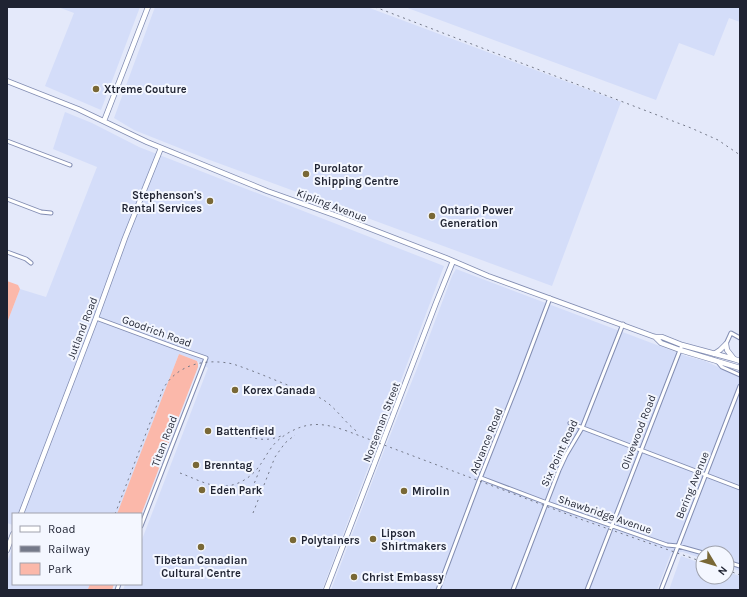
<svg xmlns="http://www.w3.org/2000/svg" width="747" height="597" viewBox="0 0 747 597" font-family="Karla,sans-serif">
  <rect width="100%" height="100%" fill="#e4e9fa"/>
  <path fill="#d4ddf9" d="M58,7H140L101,110L45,86L74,13Z
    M155,7H367L621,102L552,286L207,159L134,130L114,118Z
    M405,7H740V22L729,18L714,56L679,43L656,100Z
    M65,112L92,123L139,147L444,266L322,590H123L125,584H141V542L208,368L197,361L179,354L117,514H13V525L7,523V323L20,289L46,297L97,167L53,149Z
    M456,269L686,356L705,361L740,377V571L727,567V553H703V559L683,552L671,553L657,590H331L385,448L420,361L452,276Z
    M13,546V584H90L88,589L91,590H7V562Z
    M681,556L703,564V577H727V572L740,576V590H669Z"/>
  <path fill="#fbb8aa" d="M7,281L18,285L20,289L7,323Z
    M179,354L197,361L198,364V367L141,515V514H117Z
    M90,584H114L112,590H91L88,589Z"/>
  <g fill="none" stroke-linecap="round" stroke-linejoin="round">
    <defs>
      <path id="street" d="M7,141L70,165
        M7,199L41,212L51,213
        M7,252L26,259L31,263
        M96,318L177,348L206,358L171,448L141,526
        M726,344L731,333L740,338
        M717,361L722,367L740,375
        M570,423L740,488
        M481,478L547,503L667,545L678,546L703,553
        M727,562L740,566
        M117,590L119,584
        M438,590L479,481L519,380L550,298
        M513,590L559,470L566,455L582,428L623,324
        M587,590L682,345
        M661,590L740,386"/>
      <path id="secondary" d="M7,81L78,109L147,142L267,191L340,217L446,258L488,276L655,337H662L682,345L734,359L740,361
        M104,121L148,7
        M655,337L661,343L680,350L740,368
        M726,344L727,350L734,359
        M714,354L720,350L726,344
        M21,514L96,318L125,238L161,148
        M7,550L13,534
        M326,590L436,303L453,261"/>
    </defs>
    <use href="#street" stroke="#828db2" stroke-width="5"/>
    <use href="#secondary" stroke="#828db2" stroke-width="6"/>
    <use href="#street" stroke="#fff" stroke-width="3"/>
    <use href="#secondary" stroke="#fff" stroke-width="4.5"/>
    <path stroke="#747989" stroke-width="1" stroke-dasharray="2 4" stroke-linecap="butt" d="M375,7L691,128L718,140L740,155
      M227,428C246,436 261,444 281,436
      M180,473C194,478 209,487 224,486C238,486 252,477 260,465C264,460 267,453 272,447C276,441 282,437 288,433C309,421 324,423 347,431L580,519L703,562
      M250,494L260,469
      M253,513L275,457L285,443L295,435
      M115,514L163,389C177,364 206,358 233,364C245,368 258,373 270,378C285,384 300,390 316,396C335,404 342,421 359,433
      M727,570L740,575"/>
  </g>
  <g fill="#796836" stroke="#f4f7ff" stroke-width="1.5">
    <circle cx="96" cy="89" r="4"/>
    <circle cx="306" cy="174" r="4"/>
    <circle cx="210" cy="201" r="4"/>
    <circle cx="432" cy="216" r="4"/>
    <circle cx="235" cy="390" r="4"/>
    <circle cx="208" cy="431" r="4"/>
    <circle cx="196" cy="465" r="4"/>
    <circle cx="202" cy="490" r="4"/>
    <circle cx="404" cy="491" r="4"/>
    <circle cx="373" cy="539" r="4"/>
    <circle cx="293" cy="540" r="4"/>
    <circle cx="201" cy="547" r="4"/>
    <circle cx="354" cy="577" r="4"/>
  </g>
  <g text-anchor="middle" stroke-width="4" stroke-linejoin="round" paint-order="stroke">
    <g font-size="11" font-weight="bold" fill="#1f2332" stroke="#f4f7ff" text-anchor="start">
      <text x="104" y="93">Xtreme Couture</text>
      <text x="314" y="172">Purolator<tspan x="314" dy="13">Shipping Centre</tspan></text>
      <text x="202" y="199" text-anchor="end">Stephenson's<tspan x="202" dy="13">Rental Services</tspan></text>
      <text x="440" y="214">Ontario Power<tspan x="440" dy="13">Generation</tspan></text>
      <text x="243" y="394">Korex Canada</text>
      <text x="216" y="435">Battenfield</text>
      <text x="204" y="469">Brenntag</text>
      <text x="210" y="494">Eden Park</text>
      <text x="412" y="495">Mirolin</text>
      <text x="381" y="537">Lipson<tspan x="381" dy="13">Shirtmakers</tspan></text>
      <text x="301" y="544">Polytainers</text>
      <text x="201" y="564" text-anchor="middle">Tibetan Canadian<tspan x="201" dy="13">Cultural Centre</tspan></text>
      <text x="362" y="581">Christ Embassy</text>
    </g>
    <g font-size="11" fill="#1f2332" stroke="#f4f7ff">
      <text transform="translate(332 205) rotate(21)" y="4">Kipling Avenue</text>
      <text transform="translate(82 328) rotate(-69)" y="4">Jutland Road</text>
      <text transform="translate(157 331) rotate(20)" y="4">Goodrich Road</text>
      <text transform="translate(381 422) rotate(-69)" y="4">Norseman Street</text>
      <text transform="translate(638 432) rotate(-69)" y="4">Olivewood Road</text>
      <text transform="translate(164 441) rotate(-69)" y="4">Titan Road</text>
      <text transform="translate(486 441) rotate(-68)" y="4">Advance Road</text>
      <text transform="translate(559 453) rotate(-65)" y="4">Six Point Road</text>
      <text transform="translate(692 485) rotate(-68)" y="4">Bering Avenue</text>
      <text transform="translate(605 514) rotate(19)" y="4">Shawbridge Avenue</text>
    </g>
  </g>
  <rect width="747" height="597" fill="none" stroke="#1f2332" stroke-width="16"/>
  <rect x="12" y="513" width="130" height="72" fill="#f4f7ff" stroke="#9fa2ad"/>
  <rect x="20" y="526" width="20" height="6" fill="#ffffff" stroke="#9fa2ad"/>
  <text x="48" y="533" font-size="12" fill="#1f2332">Road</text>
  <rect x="20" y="546" width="20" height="6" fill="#747989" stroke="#9fa2ad"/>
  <text x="48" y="553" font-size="12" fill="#1f2332">Railway</text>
  <rect x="20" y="563" width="20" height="12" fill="#fbb8aa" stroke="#9fa2ad"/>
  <text x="48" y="573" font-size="12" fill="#1f2332">Park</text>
  <g transform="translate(715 565) rotate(128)"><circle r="19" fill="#f4f7ff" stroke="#9fa2ad"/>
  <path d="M0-3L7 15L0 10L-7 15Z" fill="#796836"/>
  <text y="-6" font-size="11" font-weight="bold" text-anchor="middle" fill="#1f2332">N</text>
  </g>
</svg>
